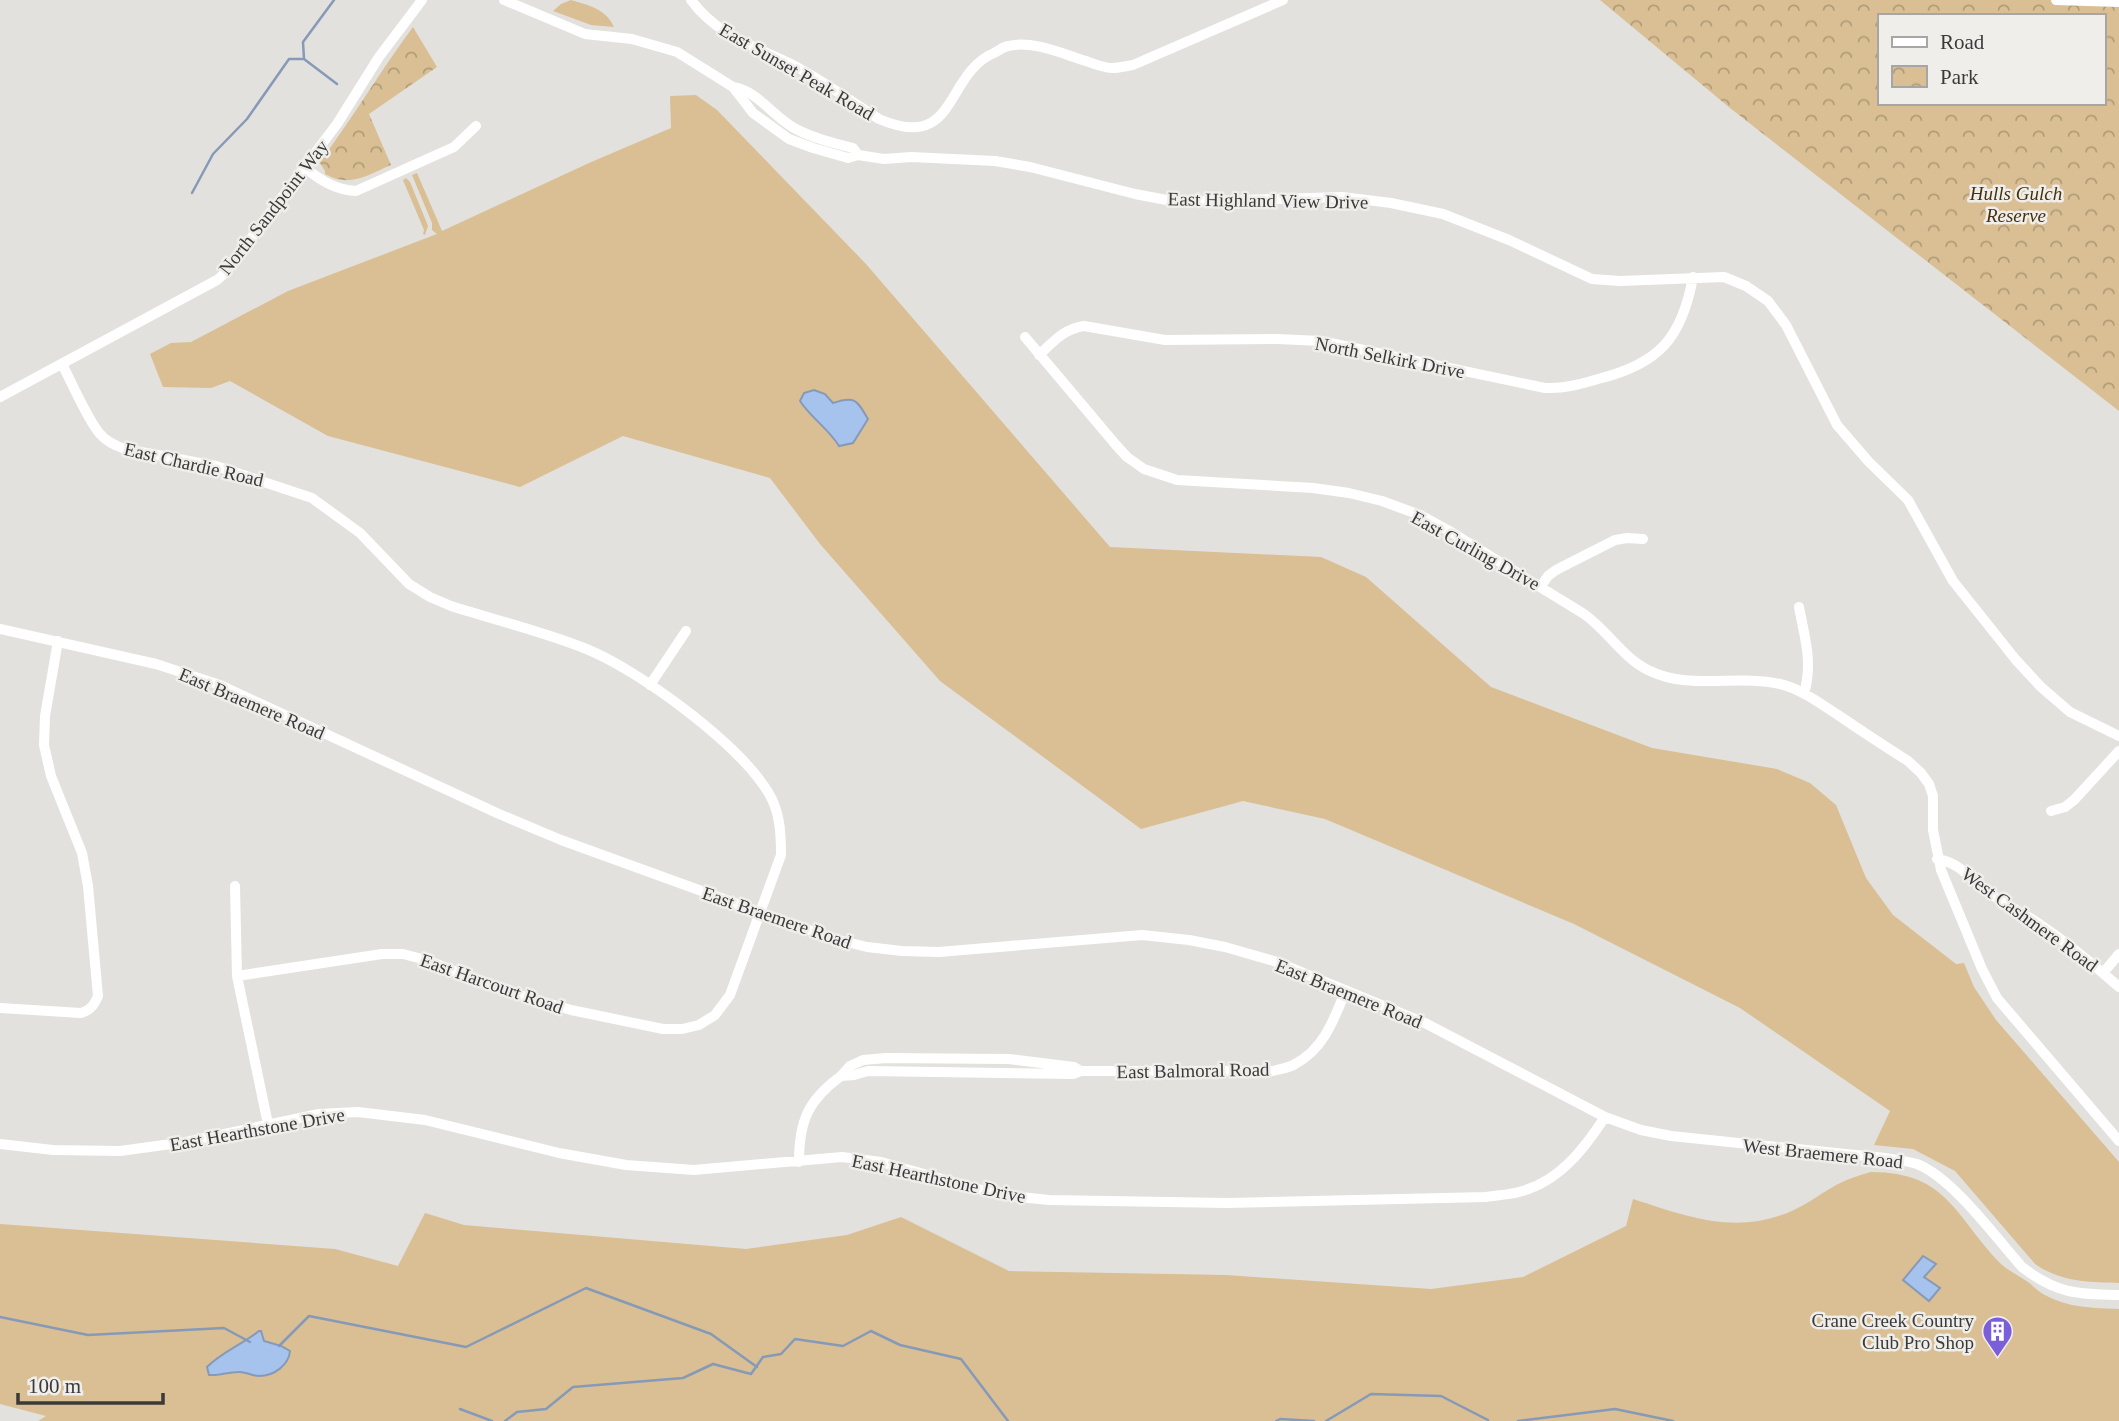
<svg xmlns="http://www.w3.org/2000/svg" width="2119" height="1421" viewBox="0 0 2119 1421" font-family="Georgia,serif">
  <defs>
    <pattern id="park-crowns" width="20" height="18" patternUnits="userSpaceOnUse" patternTransform="scale(1.75)"><rect width="20" height="18" fill="#d9bf93"/><path d="M2 6a3 3 0 1 1 6 0M12 15a3 3 0 1 1 6 0" fill="none" stroke="#b19c79"/></pattern>
  </defs>
  <rect width="100%" height="100%" fill="#e2e1de"/>
  <path fill="#d9bf93" d="M571,0C589,5 607,10 614,27L591,25L553,11L561,4Z
    M696,95L717,110L866,264L1110,547L1321,557L1366,577L1491,687L1652,748L1777,769L1810,783L1836,805L1866,878L1893,915L1956,964L1964,963L1974,987L1996,1020L2119,1162V1283C2088,1282 2061,1282 2035,1264L1955,1171L1913,1149L1874,1145L1890,1111L1740,1008L1574,924L1325,819L1243,801L1141,829L940,681L820,544L770,478L623,436L520,487L328,436L230,381L211,388L163,387L150,354L171,343L191,342L288,291L437,234L432,230V223L412,175L417,173L442,231L589,163L671,128L670,96Z
    M406,178L410,182L426,221L428,226L425,235L423,234L424,230L403,180Z
    M1871,1172C1948,1172 1955,1217 2001,1264C2009,1271 2019,1276 2028,1282C2034,1287 2039,1292 2045,1295C2068,1308 2094,1308 2119,1309V1421H38L46,1416L0,1404V1224L335,1249L398,1266L425,1213L464,1225L746,1249L847,1235L901,1217L1009,1271L1226,1275L1431,1289L1523,1277L1626,1226L1633,1199C1689,1217 1737,1236 1794,1210C1807,1204 1819,1195 1831,1188C1844,1180 1857,1176 1871,1172Z"/>
  <path fill="url(#park-crowns)" fill-rule="evenodd" d="M1600,0H2119V411L1730,108ZM1879,16H2103V103H1879Z
    M413,27L437,67L369,114L391,165C368,175 349,188 325,174V171L320,163L322,159C354,116 381,70 413,27Z"/>
  <path fill="#a6c3ed" stroke="#869ab7" stroke-width="2" d="M814,390L825,394L833,403C856,395 857,401 868,419L853,443L839,446C828,428 811,418 800,401L804,393Z
    M1923,1256L1936,1264L1924,1277L1940,1288L1929,1301L1903,1280Z
    M259,1331H261L264,1341L281,1346L290,1351C289,1364 275,1376 259,1376C251,1376 245,1371 238,1372C228,1372 219,1376 209,1375L207,1367C222,1352 243,1344 259,1331Z"/>
  <g fill="none" stroke-linecap="round" stroke-linejoin="round">
    <path stroke="#869ab7" stroke-width="2.5" d="M304,59L303,42L334,0
      M192,193L213,154L247,119L289,59H304L337,84
      M0,1317L88,1335L224,1328L250,1342
      M279,1346L309,1316L466,1347L586,1288L711,1334L757,1367
      M460,1409L492,1421
      M505,1421L517,1412L546,1409L573,1387L683,1378L713,1364L751,1374L763,1357L781,1354L795,1339L843,1346L871,1331L900,1345L961,1359L1008,1421
      M1276,1421L1280,1419L1314,1421
      M1326,1421L1371,1394L1441,1396L1488,1420
      M1518,1421L1615,1409L1673,1421"/>
    <path stroke="#fff" stroke-width="10" d="M504,0L585,34L632,39L677,52L733,87C757,90 774,118 796,129C813,138 833,143 853,148L858,155
      M691,0C718,36 752,45 791,64C821,79 850,101 879,119C958,153 944,74 994,53C998,51 1003,47 1008,46C1033,40 1063,54 1086,61C1094,64 1104,68 1112,68C1119,68 1126,66 1133,65L1283,0
      M2056,0L2119,2
      M733,87L753,113L789,139L813,148L848,158L858,155L884,159L911,157L995,161L1030,167L1135,194L1177,202L1342,197L1391,203L1443,214L1509,240L1592,279L1620,281L1724,277L1746,286L1768,301L1786,325L1837,425L1869,462L1908,500L1953,581L2016,660L2041,687L2070,712L2119,736
      M304,167C320,180 335,190 356,191L454,147L476,126
      M1025,337L1116,445L1127,457L1144,469L1177,480L1313,488L1349,493L1382,501L1420,515L1451,532L1584,614C1607,630 1623,658 1648,670C1689,691 1736,674 1780,684C1802,689 1822,705 1841,717C1863,732 1886,747 1908,761L1921,773L1929,784L1933,796V830L1941,870L1982,969L1997,998L2119,1141
      M1039,355C1054,341 1064,329 1084,326L1165,340L1277,339L1321,341L1545,388C1564,389 1581,384 1598,379C1659,364 1682,338 1693,277
      M62,364C72,383 87,419 100,434C107,442 116,446 125,449L216,466L312,498L360,533L409,584L430,597L451,606C495,620 541,631 584,648C638,669 738,743 768,792C780,811 781,833 781,855L730,995L715,1015L699,1025L682,1029H663L571,1010L506,991L426,960L403,954H382L237,976
      M0,397L217,280L224,274L337,124L379,57L422,0
      M1541,586L1548,576L1556,570L1615,540L1627,538L1643,539
      M1799,607C1805,639 1813,662 1804,694
      M0,629L156,664L220,685L499,814L561,840L831,938L867,947L902,951L939,952L1142,935L1189,940L1225,947L1274,961L1425,1023L1605,1117L1641,1130L1671,1136L1885,1158C1895,1160 1907,1161 1917,1164C1953,1178 1996,1238 2022,1267C2057,1294 2077,1294 2119,1295
      M650,685L686,631
      M2051,811L2065,807L2074,800L2119,751
      M1937,859C1962,863 1971,881 1991,894C2007,906 2026,914 2042,926C2069,944 2094,965 2119,987
      M235,886L237,976L268,1124
      M2103,973L2119,954
      M0,1008L81,1013C91,1010 94,1005 98,996L88,886L82,853L51,776L44,745L45,716L58,641
      M1081,1071L1074,1067L1009,1059L886,1058L863,1060L850,1066L841,1076L854,1075L868,1071L1073,1074L1081,1071H1273C1280,1069 1289,1068 1295,1064C1324,1049 1334,1019 1346,990
      M0,1144L53,1150L120,1151L186,1142L319,1114L358,1112L425,1120L559,1153L626,1165L694,1170L842,1157L881,1162L1000,1195L1049,1200L1227,1203L1486,1197C1497,1195 1508,1195 1519,1192C1559,1182 1584,1149 1605,1117
      M799,1162C799,1121 808,1100 841,1076"/>
  </g>
  <defs>
    <symbol id="building-pin" viewBox="-11 -11 22 30"><path d="M0 17L-7.5 6A9.5 9.5 0 1 1 7.5 6Z" fill="#7b5fda" stroke="#efeeeb"/><path d="M-4-6H4V6H1V3H-1V6H-4ZM-2.5-4.3h1.7v1.8h-1.7ZM.8-4.3h1.7v1.8H.8ZM-2.5-1h1.7V.8h-1.7ZM.8-1h1.7V.8H.8Z" fill="#fff"/></symbol>
  </defs>
  <g fill-rule="evenodd">
    <use href="#building-pin" x="1980" y="1314" width="35" height="47"/>
  </g>
  <g text-anchor="middle" stroke-width="5" stroke-linejoin="round" paint-order="stroke">
    <g font-size="19" fill="#3a3a39" stroke="#efeeeb">
      <text transform="translate(797 71) rotate(30)" y="7">East Sunset Peak Road</text>
      <text transform="translate(1268 200) rotate(1)" y="7">East Highland View Drive</text>
      <text transform="translate(273 207) rotate(-52)" y="7">North Sandpoint Way</text>
      <text transform="translate(1390 357) rotate(11)" y="7">North Selkirk Drive</text>
      <text transform="translate(194 464) rotate(13)" y="7">East Chardie Road</text>
      <text transform="translate(1476 550) rotate(29)" y="7">East Curling Drive</text>
      <text transform="translate(252 703) rotate(23)" y="7">East Braemere Road</text>
      <text transform="translate(777 917) rotate(19)" y="7">East Braemere Road</text>
      <text transform="translate(2030 919) rotate(36)" y="7">West Cashmere Road</text>
      <text transform="translate(492 983) rotate(19)" y="7">East Harcourt Road</text>
      <text transform="translate(1349 993) rotate(22)" y="7">East Braemere Road</text>
      <text transform="translate(1193 1070) rotate(-1)" y="7">East Balmoral Road</text>
      <text transform="translate(257 1129) rotate(-10)" y="7">East Hearthstone Drive</text>
      <text transform="translate(1823 1153) rotate(6)" y="7">West Braemere Road</text>
      <text transform="translate(939 1178) rotate(12)" y="7">East Hearthstone Drive</text>
    </g>
    <g font-size="19" font-style="italic" fill="#45320c" stroke="#efeeeb">
      <text x="2016" y="200">Hulls Gulch<tspan x="2016" dy="22">Reserve</tspan></text>
    </g>
    <g font-size="19" fill="#3a3a39" stroke="#efeeeb" text-anchor="end">
      <text x="1974" y="1327">Crane Creek Country<tspan x="1974" dy="22">Club Pro Shop</tspan></text>
    </g>
  </g>
  <rect x="1878" y="14" width="228" height="91" fill="#efeeeb" stroke="#a7a6a4" stroke-width="2"/>
  <rect x="1892" y="37" width="35" height="10" fill="#ffffff" stroke="#a7a6a4" stroke-width="2"/>
  <text x="1940" y="49" font-size="21" fill="#3a3a39">Road</text>
  <rect x="1892" y="66" width="35" height="21" fill="url(#park-crowns)" stroke="#a7a6a4" stroke-width="2"/>
  <text x="1940" y="84" font-size="21" fill="#3a3a39">Park</text>
  <path d="M18 1393v10h145v-10" fill="none" stroke="#3a3a39" stroke-width="3.5"/>
  <text x="28" y="1393" font-size="21" fill="#3a3a39" stroke="#efeeeb" stroke-width="5" paint-order="stroke">100 m</text>
</svg>
